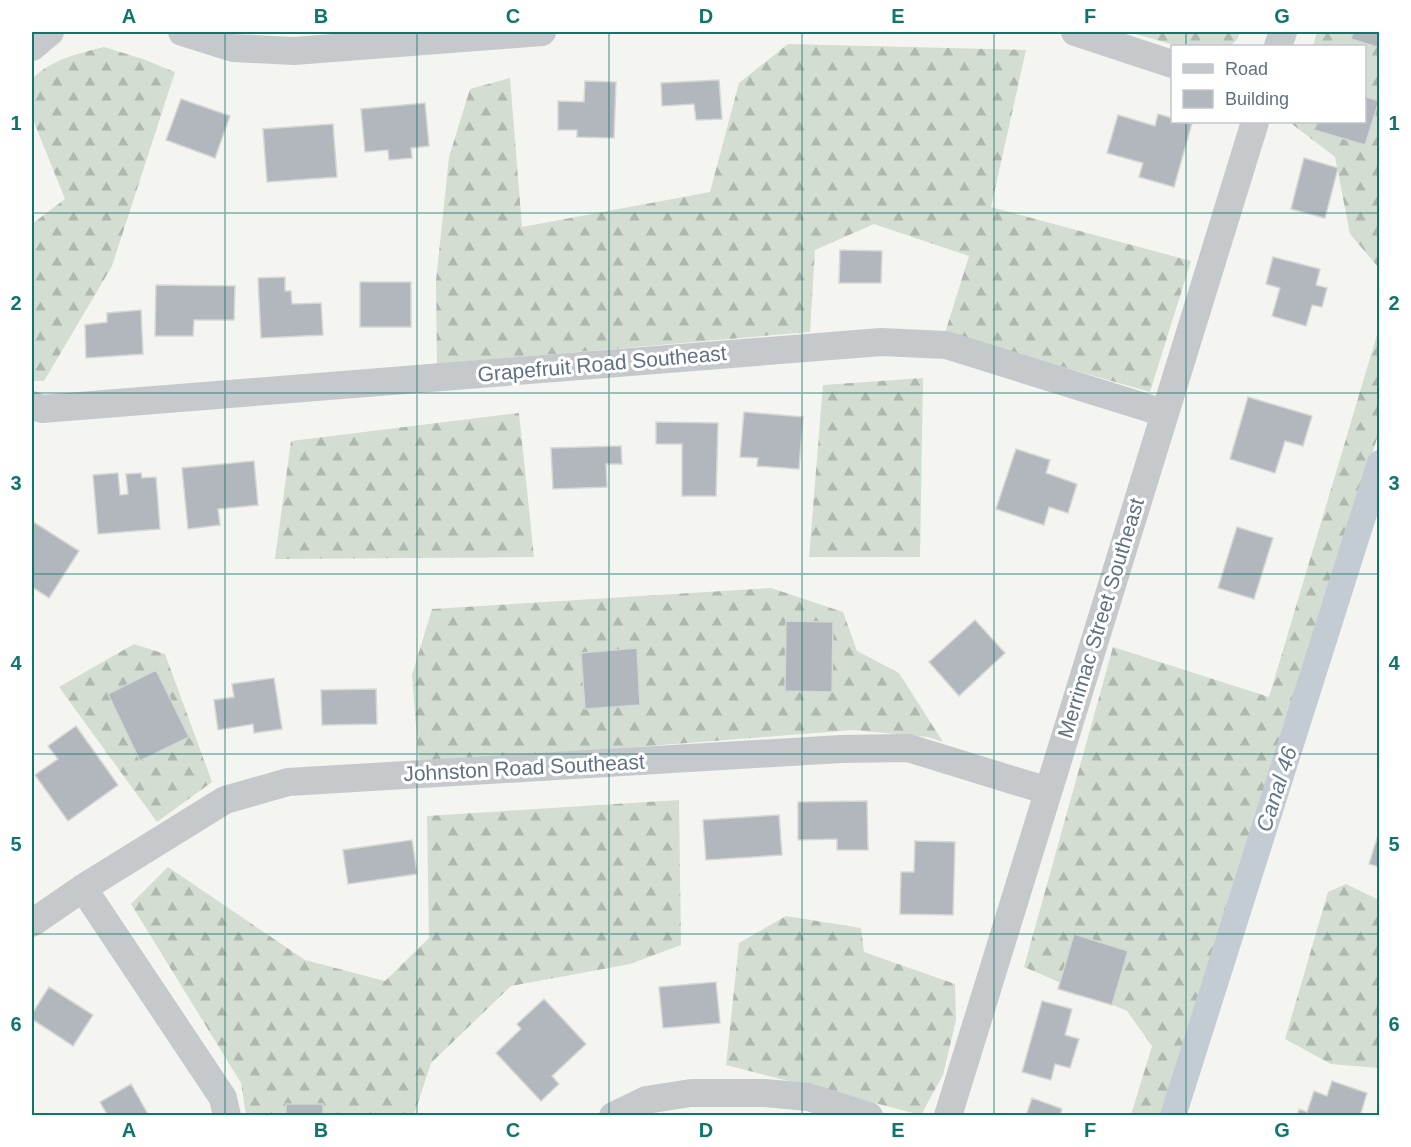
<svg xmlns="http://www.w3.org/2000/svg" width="1411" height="1147" viewBox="0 0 1411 1147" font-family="Helvetica,sans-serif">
  <defs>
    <pattern id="forest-firs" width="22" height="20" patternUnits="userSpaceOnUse" patternTransform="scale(1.5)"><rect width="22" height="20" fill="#d4ddd1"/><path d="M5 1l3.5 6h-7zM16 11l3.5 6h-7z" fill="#afb8af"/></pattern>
  </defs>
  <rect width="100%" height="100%" fill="#f4f5f0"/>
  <path fill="url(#forest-firs)" d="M1128,32H1240L1238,38L1231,46H1178Z
    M1317,32H1379V268L1350,234L1335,157L1292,124L1293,122H1364V46H1313Z
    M788,44L1026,50L991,207L1191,261L1150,392L945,333L969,256L874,224L815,250L810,332L437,364L436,281L449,157L470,89L510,78L522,227L710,192L739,83Z
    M104,47L143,59L175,72L112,266L44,381H32V224L65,199L32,117V79C52,59 77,54 104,47Z
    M1379,328V432L1163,1115H1131L1152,1046L1127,1011L1024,967L1113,647L1269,697Z
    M923,378L920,557H809L823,385Z
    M519,413L534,557L275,559L291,441Z
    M771,588L843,612L857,651L899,673L943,742L928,737L853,730L419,764L412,675L432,609Z
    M134,644L165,654L212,782L157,822L59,687Z
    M679,800L681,945L630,964L511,986L431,1063L414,1115H246L241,1083L131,904L168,867L305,960L385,981L429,938L427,816Z
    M1346,884L1379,900V1068L1331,1064L1285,1039L1328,892Z
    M786,916L861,928L864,952L955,984L956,1020L943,1075L921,1115L726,1065L739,943Z"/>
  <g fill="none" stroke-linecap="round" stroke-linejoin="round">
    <path stroke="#c3ccd2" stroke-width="26" d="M1173,1116L1380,463"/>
  </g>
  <path fill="#b1b7bd" stroke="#d6d6d3" stroke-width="1.5" d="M1353,32H1380V48L1351,39Z
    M719,80L722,119L696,120L694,104L662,106L661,83Z
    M585,81L616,82L614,138L577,137V130H558V101L584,102Z
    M1364,96L1379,101L1365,145L1314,130L1317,122H1364Z
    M181,99L230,116L215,158L166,140Z
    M425,103L429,146L411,148L412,158L389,160L388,150L365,152L361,109Z
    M1158,114L1172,118V122L1192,123L1174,187L1139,177L1143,163L1107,153L1118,115L1155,126Z
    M333,124L337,177L267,182L263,129Z
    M1304,158L1338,168L1325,218L1291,209Z
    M840,250L882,251L881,283H839Z
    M1273,257L1320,269L1316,285L1327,288L1322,307L1312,305L1306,326L1272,316L1280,288L1266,284Z
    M285,277V291H291L292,304L321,303L323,335L261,338L258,278Z
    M360,282H411V327H360Z
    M156,285L235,286L234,320H194L193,336H155Z
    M141,310L143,354L86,358L85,325L107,322V313Z
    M1248,397L1312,416L1303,446L1285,441L1275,473L1230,459Z
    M744,412L803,417L799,469L757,466L758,458L740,457Z
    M656,422L718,423L716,496H682V444H656Z
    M621,446L622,464H606L607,487L553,489L551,448Z
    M1016,449L1050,460L1046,473L1077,484L1068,513L1049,507L1044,525L996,509Z
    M254,461L258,505L218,509L220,525L188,529L182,468Z
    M118,473L120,495L128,494L126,474L141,473L142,478L156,477L160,529L98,534L93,475Z
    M32,521L79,551L49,598L32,587Z
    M1237,527L1273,538L1254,599L1218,588Z
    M975,620L1005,653L959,696L929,662Z
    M786,621L833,622L832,692L785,691Z
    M637,648L640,705L585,709L581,653Z
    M156,670L189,737L140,761L108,694Z
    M274,678L282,729L254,733L253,724L218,730L214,700L234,697L232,684Z
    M376,689L377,724L322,725L321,690Z
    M76,726L118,785L68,821L35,775L58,759L48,746Z
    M867,801L868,850H837V839L798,840V802Z
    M779,815L782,855L706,860L703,820Z
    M1380,829V867L1369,864Z
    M412,840L417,874L348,884L343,850Z
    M915,841L955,842L953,915L900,914L901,872H914Z
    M1074,934L1128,951L1112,1005L1058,989Z
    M716,982L720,1023L663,1028L659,987Z
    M49,987L93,1015L73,1046L32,1019V1014Z
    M544,999L586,1044L552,1076L559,1084L541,1101L496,1053L521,1029L517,1024Z
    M1042,1001L1072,1009L1065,1035L1079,1039L1070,1068L1055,1064L1051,1080L1022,1072Z
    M1332,1081L1367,1093L1360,1116H1297L1299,1109L1307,1112L1314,1091L1327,1096Z
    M131,1084L149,1116H108L100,1102Z
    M1032,1098L1062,1109L1060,1116H1026Z
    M286,1104H323V1116H286Z"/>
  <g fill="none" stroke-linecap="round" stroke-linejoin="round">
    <path stroke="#c6c9cc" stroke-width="28" d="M182,32L233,48L294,51L542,32
      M1075,32L1172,64
      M1278,46L1283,32
      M32,47L50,32
      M32,405L42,409L881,342L946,345L1164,413
      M83,888L223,1098L227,1116
      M32,923L83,888L225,800L288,782L841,749L908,748L1048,791
      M613,1116L646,1100L691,1093H765L808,1097L869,1116
      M948,1116L1255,122"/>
  </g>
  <path fill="none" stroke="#0f766e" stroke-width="1.5" stroke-opacity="0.55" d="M225,32V1116M417,32V1116M609,32V1116M802,32V1116M994,32V1116M1186,32V46M1186,122V1116M32,213H1380M32,393H1380M32,574H1380M32,754H1380M32,934H1380"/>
  <g text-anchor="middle" stroke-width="6" stroke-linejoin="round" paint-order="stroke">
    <g font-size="21" fill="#617184" stroke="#fff">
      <text transform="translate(602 364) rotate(-5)" y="7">Grapefruit Road Southeast</text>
      <text transform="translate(1101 618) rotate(-73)" y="7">Merrimac Street Southeast</text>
      <text transform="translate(524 768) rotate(-3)" y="7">Johnston Road Southeast</text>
    </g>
    <g font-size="22" font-style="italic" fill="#617a89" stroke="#fff">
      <text transform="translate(1276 789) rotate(-72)" y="8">Canal 46</text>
    </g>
  </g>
  <rect width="1411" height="1147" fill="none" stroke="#ffffff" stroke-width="66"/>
  <rect x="1171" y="45" width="195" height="78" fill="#ffffff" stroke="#c0c6ce" stroke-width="1.5"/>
  <rect x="1183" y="64" width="30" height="9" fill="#c6c9cc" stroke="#c0c6ce" stroke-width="1.5"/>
  <text x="1225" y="75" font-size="18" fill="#617184">Road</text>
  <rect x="1183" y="90" width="30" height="18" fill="#b1b7bd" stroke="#c0c6ce" stroke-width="1.5"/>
  <text x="1225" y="105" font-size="18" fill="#617184">Building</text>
  <rect x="33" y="33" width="1345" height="1081" fill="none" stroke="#0f766e" stroke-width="2"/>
  <g font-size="20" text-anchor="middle" font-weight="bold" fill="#0f766e">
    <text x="129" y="23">A</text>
    <text x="321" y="23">B</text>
    <text x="513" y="23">C</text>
    <text x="706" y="23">D</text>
    <text x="898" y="23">E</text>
    <text x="1090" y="23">F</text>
    <text x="1282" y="23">G</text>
    <text x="16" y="130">1</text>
    <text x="1394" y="130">1</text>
    <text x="16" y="310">2</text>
    <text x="1394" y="310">2</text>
    <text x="16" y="490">3</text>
    <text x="1394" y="490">3</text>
    <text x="16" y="670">4</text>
    <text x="1394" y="670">4</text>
    <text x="16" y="851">5</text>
    <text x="1394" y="851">5</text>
    <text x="16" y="1031">6</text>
    <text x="1394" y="1031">6</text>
    <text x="129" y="1137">A</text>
    <text x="321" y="1137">B</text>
    <text x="513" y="1137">C</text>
    <text x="706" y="1137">D</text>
    <text x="898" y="1137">E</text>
    <text x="1090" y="1137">F</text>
    <text x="1282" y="1137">G</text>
  </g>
</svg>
